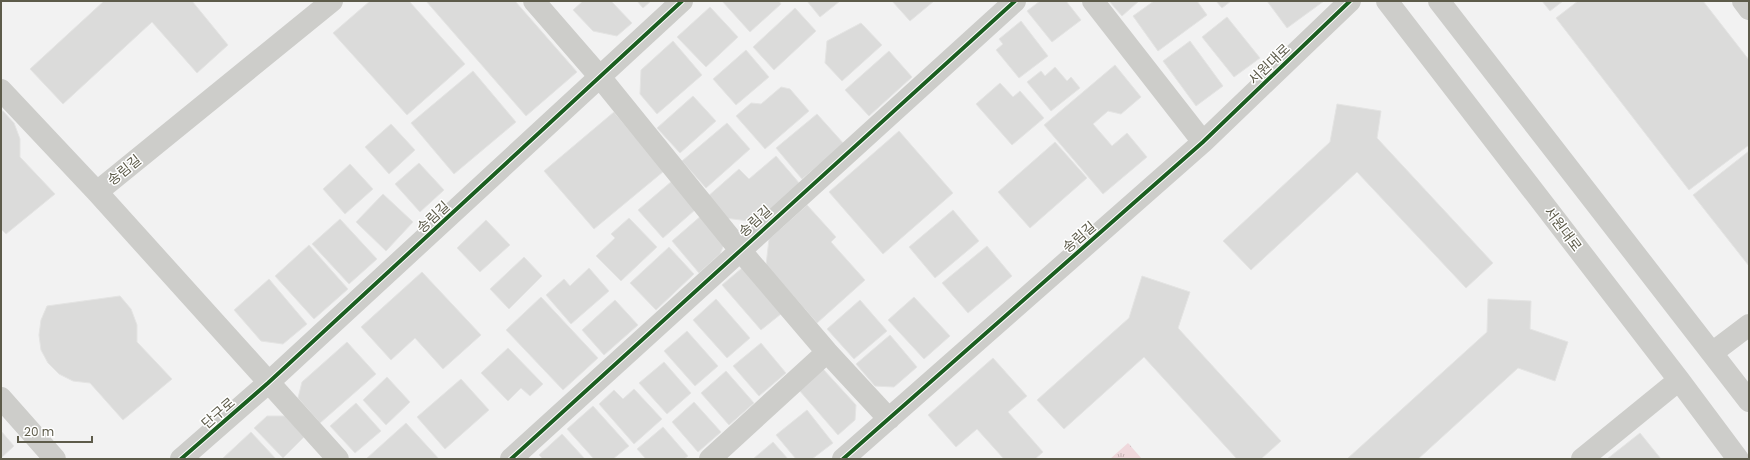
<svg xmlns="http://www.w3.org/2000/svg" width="1750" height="460" viewBox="0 0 1750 460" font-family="Poppins,'Noto Sans KR',sans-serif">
  <defs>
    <pattern id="grass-tufts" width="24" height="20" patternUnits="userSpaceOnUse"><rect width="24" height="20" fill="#efd8dc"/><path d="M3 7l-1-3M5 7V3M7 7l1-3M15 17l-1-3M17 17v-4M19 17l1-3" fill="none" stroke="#c5b2b4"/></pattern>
  </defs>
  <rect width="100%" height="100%" fill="#f2f2f2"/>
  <path fill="url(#grass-tufts)" d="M1128,443L1142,459H1110Z"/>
  <path fill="#dbdbda" stroke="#e4e4e3" d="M104,1H192L228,45L197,73L152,22L63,104L30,69Z
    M370,1H409L465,64L407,115L333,33Z
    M426,1H515L577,72L526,116Z
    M583,1H611L632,23L617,36L593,31L573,10Z
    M637,1H651L643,8Z
    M722,1H779L781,4L750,32Z
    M807,1H840L820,17Z
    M892,1H934L910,21Z
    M1040,1H1066L1081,20L1052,42L1027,11Z
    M1109,1H1139L1122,16Z
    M1154,1H1197L1207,15L1158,51L1133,16Z
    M1216,1H1231L1222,8Z
    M1267,1H1324L1287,28Z
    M1542,1H1563L1550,11Z
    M1578,1H1703L1749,60V145L1689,190L1556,18Z
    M710,7L738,37L706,67L677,37Z
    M795,8L816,31L774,70L753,47Z
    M1227,17L1260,58L1234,77L1202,37Z
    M1021,21L1048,56L1019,78L996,50L1003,44L999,39Z
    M861,23L882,45L842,81L825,63L827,41Z
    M673,41L702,75L657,114L640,94L641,70Z
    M1190,41L1223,86L1196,106L1163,61Z
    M746,50L769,77L736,105L713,79Z
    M889,51L912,77L869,116L845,90Z
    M1115,65L1141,97L1121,114L1108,111L1093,124L1112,146L1127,133L1147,157L1103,194L1044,125Z
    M1055,67L1067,81L1071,77L1080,88L1051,111L1027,82L1041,71L1045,76Z
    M473,71L516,122L454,174L411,123Z
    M1000,83L1013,97L1020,91L1044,118L1012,145L976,104Z
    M781,87L790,89L809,111L765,149L736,116L751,103L761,104Z
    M693,96L716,121L680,153L657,128Z
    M1337,104L1381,111L1377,138L1493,263L1466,288L1357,172L1251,270L1223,241L1330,142Z
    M1,111H3L14,123L20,139V157L55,194L6,234L1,229Z
    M614,112L664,171L594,229L544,171Z
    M817,114L844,144L802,179L776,148Z
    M727,123L750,149L706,188L682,161Z
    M391,124L415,150L389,174L365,147Z
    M899,131L953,193L883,254L829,192Z
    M1055,142L1087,178L1030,228L998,192Z
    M1749,151V266L1693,195Z
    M776,156L800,184L757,222L725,218L706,198L739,169L749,179Z
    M419,163L444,190L420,212L395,184Z
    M350,164L373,189L345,214L323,189Z
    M672,181L696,209L663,238L638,210Z
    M383,194L413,222L386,251L356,222Z
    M807,205L836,237L831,242L865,280L817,323L766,265L769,239Z
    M953,210L979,241L935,278L909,247Z
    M702,215L725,242L720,254L699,273L672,241Z
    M629,218L657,247L621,281L596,256L615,238L611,234Z
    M340,219L377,259L349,284L312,244Z
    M486,220L510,245L480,272L457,248Z
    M309,245L348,289L314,319L275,276Z
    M987,246L1012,276L968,313L942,283Z
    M669,247L694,274L656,310L630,283Z
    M524,257L542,276L509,309L490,289Z
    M589,268L609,291L571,324L546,295L564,279L570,286Z
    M742,268L781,314L761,330L722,285Z
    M422,272L481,335L443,369L415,338L391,360L361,327Z
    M1142,276L1190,292L1178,328L1281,441L1261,459H1237L1144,357L1064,429L1037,400L1129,318Z
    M269,279L307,324L283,344L261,341L234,310Z
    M120,296L131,309L137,325V342L172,379L123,420L90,383L73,381L59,374L48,363L41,350L39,335L41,320L47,306Z
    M541,297L598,358L563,390L506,330Z
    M914,297L950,336L924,359L888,320Z
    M716,299L750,338L727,358L693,320Z
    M1488,299L1531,301L1530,329L1568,342L1555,381L1518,368L1418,459H1347L1487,332Z
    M615,300L638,325L604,355L582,330Z
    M860,300L887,331L854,359L827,329Z
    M687,331L718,366L695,386L664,351Z
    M890,335L917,367L894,387L875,386L856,364Z
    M347,342L376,374L320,423L298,398L302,382Z
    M761,343L786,373L759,396L733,366Z
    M508,348L543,384L530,396L521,388L508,401L481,373Z
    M993,358L1027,396L1008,412L1043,452L1035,459H1004L977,429L956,447L928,415Z
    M664,362L691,393L667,414L639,383Z
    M823,369L856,405L855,420L838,435L799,390Z
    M726,371L754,403L729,425L701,393Z
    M387,377L410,402L386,425L363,400Z
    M461,379L489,410L445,449L417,417Z
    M634,389L662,419L634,444L599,404L614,390L623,399Z
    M694,402L721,432L698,452L672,422Z
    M356,403L381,431L355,453L330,426Z
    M593,406L629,446L613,459H594L567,429Z
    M807,410L833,443L812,459H796L776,435Z
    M267,416H285L304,437L283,458L254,428Z
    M406,423L439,459H366Z
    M663,427L688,456L684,459H646L637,449Z
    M1,431L14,446L1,458Z
    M251,432L276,459H222Z
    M1640,433L1661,459H1607Z
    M562,434L585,459H543L539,455Z
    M773,442L788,459H753Z"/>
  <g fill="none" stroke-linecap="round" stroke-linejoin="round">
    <path stroke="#cdcdca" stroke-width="22" d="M534,1L600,77L740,250L827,352L889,419
      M1093,1L1203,142
      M1387,1L1679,380L1738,459
      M1439,1L1749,401
      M1743,1L1749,9
      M1,90L97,192L338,459
      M97,192L332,1
      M1712,353L1749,325
      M1,398L55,459
      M181,459L268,383L682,1
      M511,459L1015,1
      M710,459L827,352
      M843,459L1203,142L1350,1
      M1582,459L1679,380"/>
    <defs>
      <path id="cycleway" d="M181,459L268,383L682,1
        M511,459L1015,1
        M843,459L1203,142L1350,1"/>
    </defs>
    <use href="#cycleway" stroke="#fff" stroke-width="6"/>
    <use href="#cycleway" stroke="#1b5e20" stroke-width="4"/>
  </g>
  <g text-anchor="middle" stroke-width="3" stroke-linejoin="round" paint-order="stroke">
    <g font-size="14" fill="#5d5b4a" stroke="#fff">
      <text transform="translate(1269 64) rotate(-44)" y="5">서원대로</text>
      <text transform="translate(124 170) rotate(-39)" y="5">송림길</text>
      <text transform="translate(433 217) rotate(-43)" y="5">송림길</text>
      <text transform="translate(755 221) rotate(-42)" y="5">송림길</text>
      <text transform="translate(1563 229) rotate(53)" y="5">서원대로</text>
      <text transform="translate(1079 237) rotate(-41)" y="5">송림길</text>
      <text transform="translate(218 413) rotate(-41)" y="5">단구로</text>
    </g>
  </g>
  <rect width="1750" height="460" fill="none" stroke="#5d5b4a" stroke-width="4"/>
  <path d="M18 436v6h74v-6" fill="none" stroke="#5d5b4a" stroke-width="2"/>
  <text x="24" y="436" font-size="12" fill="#5d5b4a" stroke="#ffffff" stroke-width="3" paint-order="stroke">20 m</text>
</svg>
